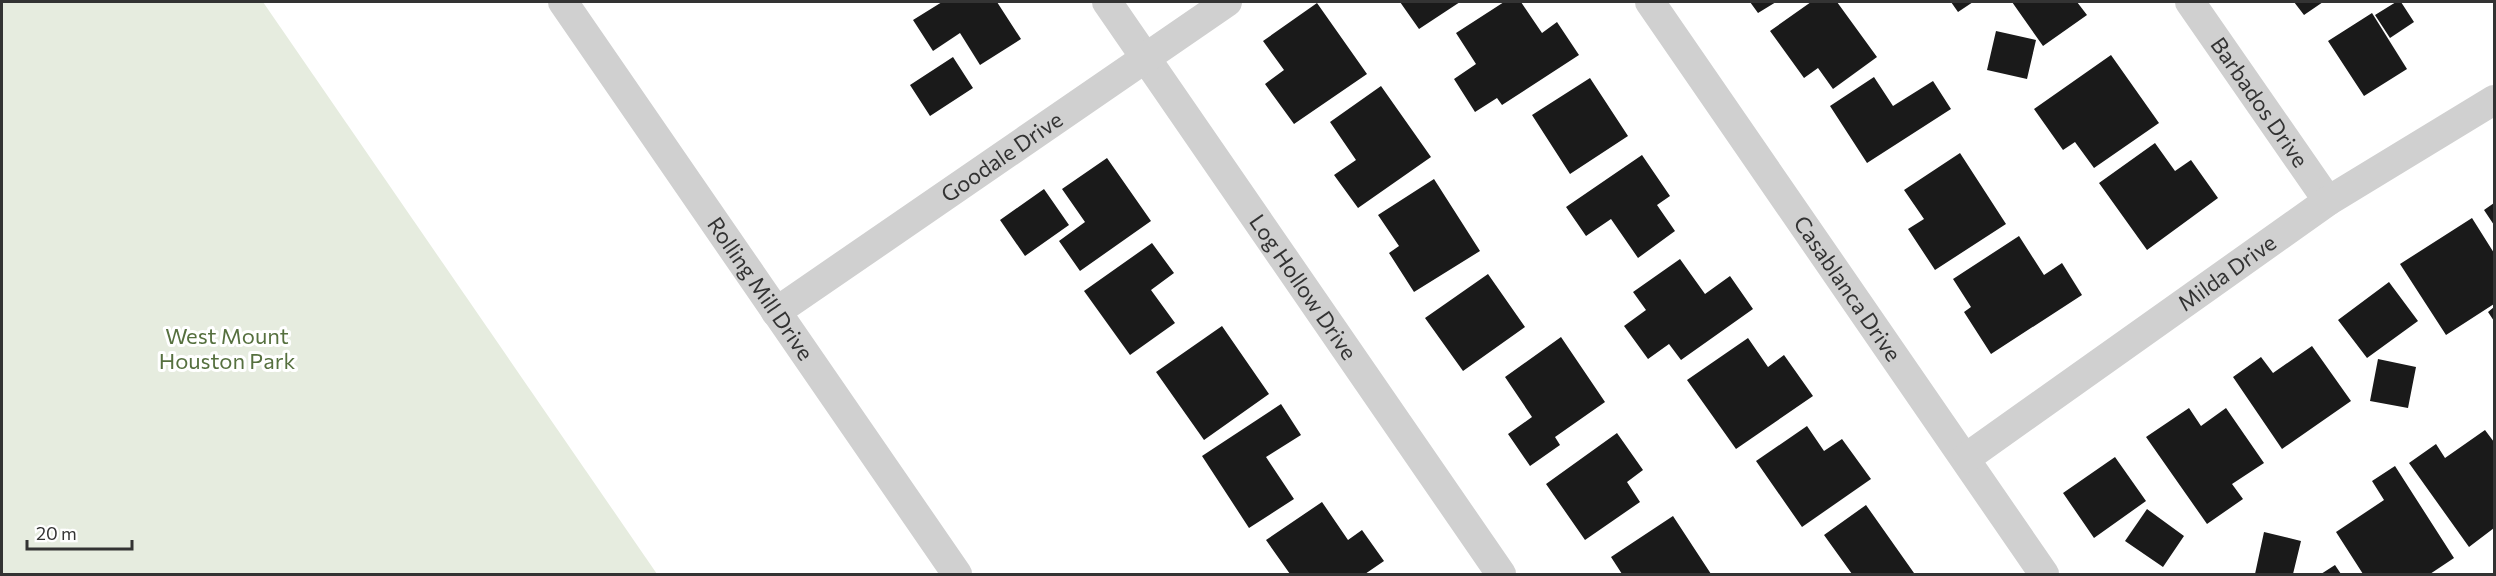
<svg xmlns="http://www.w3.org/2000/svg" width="2496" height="576" viewBox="0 0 2496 576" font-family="Commissioner,sans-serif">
  <rect width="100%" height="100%" fill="#fff"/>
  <path fill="#e6ecdf" d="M2,2H263L657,574H2Z"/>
  <path fill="#1a1a1a" d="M942,2H997L1021,39L980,65L960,33L933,51L913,20Z
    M1400,2H1460L1419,29Z
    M1504,2H1521L1542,33L1557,22L1579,55L1502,105L1497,98L1475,112L1454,79L1476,64L1456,33Z
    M1750,2H1776L1758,13Z
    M1811,2H1837L1877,57L1833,89L1818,68L1804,78L1770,31Z
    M1951,2H1973L1958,12Z
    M2012,2H2077L2087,15L2043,46Z
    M2294,2H2323L2304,15Z
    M2396,2H2401L2414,22L2390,38L2375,15Z
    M1317,3L1367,74L1294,124L1265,84L1284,70L1263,41Z
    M2372,13L2407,69L2364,96L2328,41Z
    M1996,31L2036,40L2027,79L1987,70Z
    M2111,55L2159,123L2094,168L2075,142L2063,150L2034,109Z
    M953,57L973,88L930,116L910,85Z
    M1874,77L1893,106L1933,81L1951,109L1867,163L1830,106Z
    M1590,78L1628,136L1570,174L1532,115Z
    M1381,86L1431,157L1358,208L1334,175L1356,160L1330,122Z
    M2155,143L2175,171L2191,160L2218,198L2147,250L2099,183Z
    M1960,153L2006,224L1935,270L1908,229L1924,219L1904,190Z
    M1642,155L1670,196L1657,205L1675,231L1638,258L1611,219L1586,236L1566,207Z
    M1107,158L1151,221L1080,271L1059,241L1085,222L1062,189Z
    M1434,179L1480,251L1414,292L1389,253L1399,246L1378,215Z
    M1044,189L1069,225L1025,256L1000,220Z
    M2494,203V225L2484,210Z
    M2472,218L2494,253V304L2446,335L2400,264Z
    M2019,236L2044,275L2062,263L2082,295L1991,354L1964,312L1971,307L1953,279Z
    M1152,243L1174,273L1151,290L1175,323L1130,355L1084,291Z
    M1680,259L1705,294L1730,276L1753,309L1681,360L1669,344L1648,359L1624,326L1646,310L1633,292Z
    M1488,274L1525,327L1463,371L1425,318Z
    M2389,282L2418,321L2367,358L2338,320Z
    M2494,307V321L2488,312Z
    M1222,326L1269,394L1204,440L1156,372Z
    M1561,337L1605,402L1555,437L1560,445L1530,466L1508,434L1532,417L1505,377Z
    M1748,338L1768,367L1784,355L1813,396L1736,449L1687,380Z
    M2312,346L2351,401L2282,449L2233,377L2261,357L2273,373Z
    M2378,359L2416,367L2408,408L2370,401Z
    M1281,404L1301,435L1266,457L1294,499L1249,528L1202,456Z
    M2189,408L2201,426L2226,408L2264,463L2232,484L2243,499L2207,524L2146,437Z
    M1807,426L1824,451L1842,439L1871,479L1802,527L1756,461Z
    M2485,430L2494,442V528L2469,547L2409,463L2436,444L2445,458Z
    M1617,433L1643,470L1627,482L1640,502L1585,540L1546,484Z
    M2115,457L2146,501L2094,538L2063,493Z
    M2395,466L2454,558L2430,574H2363L2336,532L2384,500L2372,481Z
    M1322,502L1348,540L1362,530L1384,561L1365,574H1290L1266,540Z
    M1866,505L1914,573L1911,574H1852L1824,535Z
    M2147,509L2184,536L2163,567L2125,541Z
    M1673,516L1711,574H1622L1611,557Z
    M2264,532L2301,541L2293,574H2255Z
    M2335,565L2341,574H2321Z"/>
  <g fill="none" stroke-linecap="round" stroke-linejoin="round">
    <g stroke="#d0d0d0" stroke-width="30">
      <path id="s1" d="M563,2L957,574"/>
      <path id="s2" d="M1107,2L1501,574"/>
      <path id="s3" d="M1650,2L2044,574"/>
      <path id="s4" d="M2190,2L2328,201"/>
      <path id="s5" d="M776,312L1227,2"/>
      <path id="s6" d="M1966,458L2328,201L2494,100"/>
    </g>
  </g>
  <g text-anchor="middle" stroke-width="6" stroke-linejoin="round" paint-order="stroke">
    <g font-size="22" fill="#333" stroke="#fff">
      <text dy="8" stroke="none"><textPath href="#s4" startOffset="122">Barbados Drive</textPath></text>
      <text dy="8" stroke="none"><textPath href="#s5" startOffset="274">Goodale Drive</textPath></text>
      <text dy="8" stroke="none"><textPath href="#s6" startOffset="320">Milda Drive</textPath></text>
      <text dy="8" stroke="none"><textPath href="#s3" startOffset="348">Casablanca Drive</textPath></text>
      <text dy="8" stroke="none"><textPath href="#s1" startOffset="348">Rolling Mill Drive</textPath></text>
      <text dy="8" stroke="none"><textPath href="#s2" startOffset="346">Log Hollow Drive</textPath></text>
    </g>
    <g font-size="22" fill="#56703f" stroke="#fff">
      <text x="227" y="344">West Mount<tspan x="227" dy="25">Houston Park</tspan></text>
    </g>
  </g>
  <rect width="2496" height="576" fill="none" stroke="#333333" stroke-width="6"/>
  <path d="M27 540v9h105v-9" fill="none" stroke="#333333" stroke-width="3"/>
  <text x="36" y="540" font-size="18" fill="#333333" stroke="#ffffff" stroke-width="4.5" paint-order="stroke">20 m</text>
</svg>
